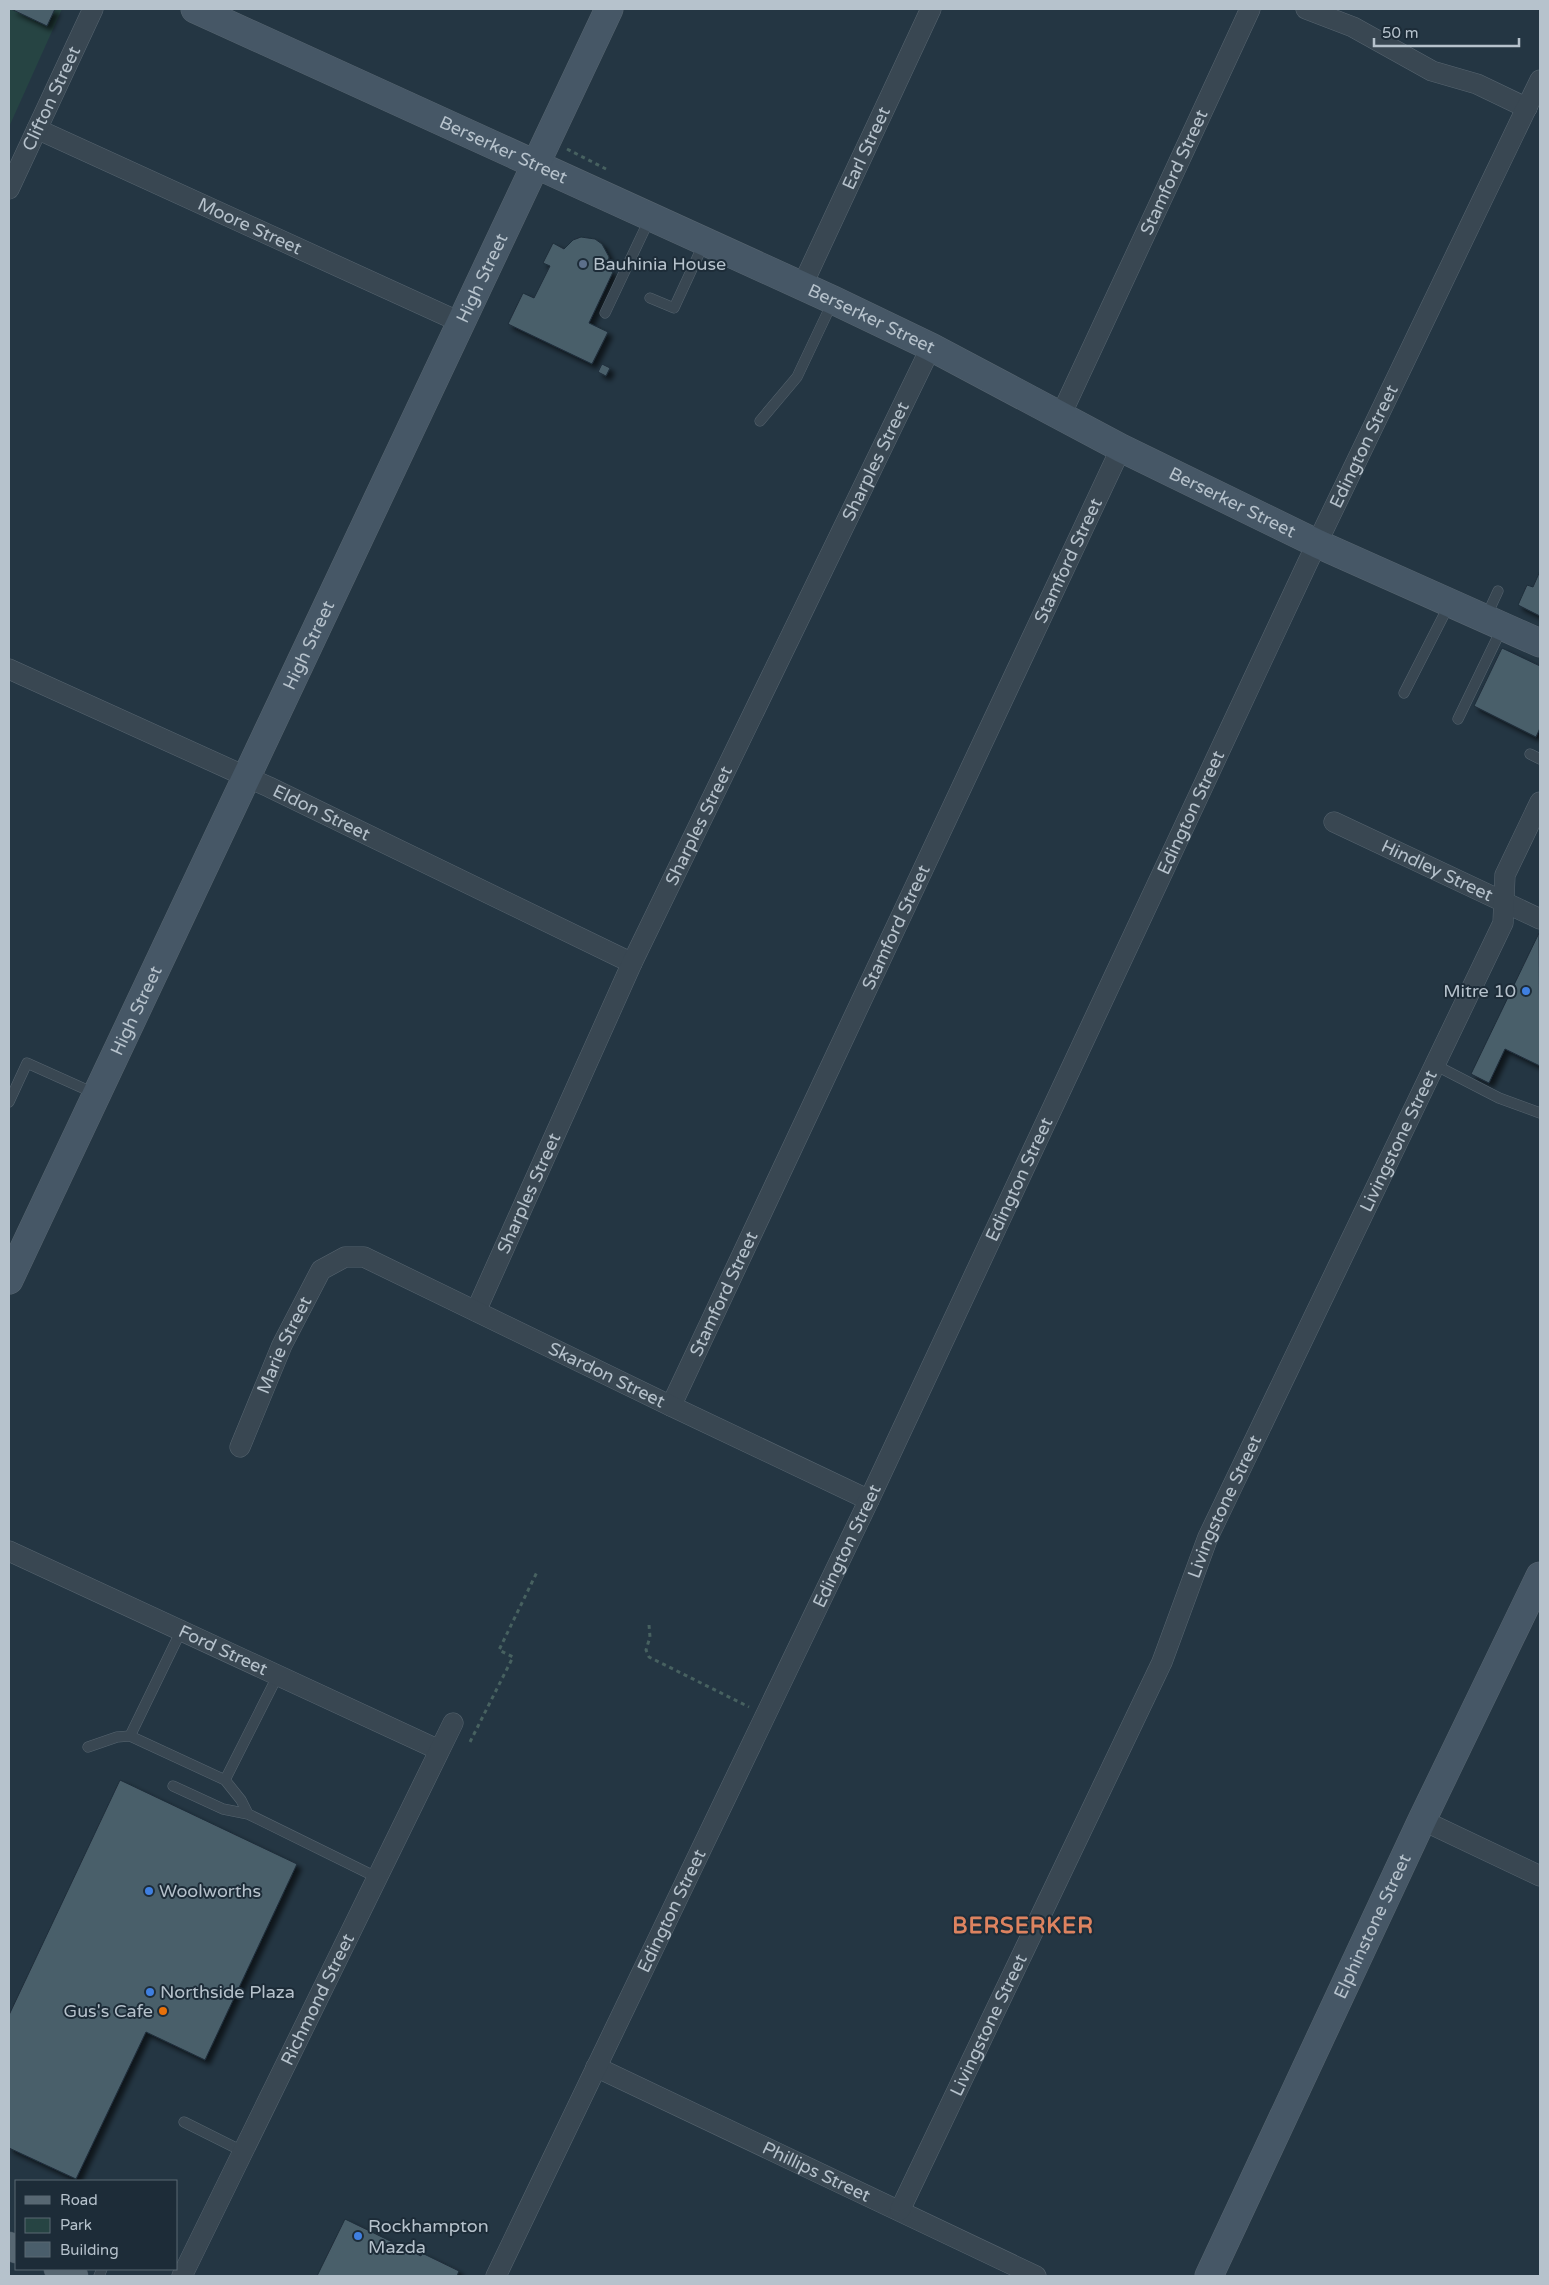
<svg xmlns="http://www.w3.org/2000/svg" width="1549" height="2285" viewBox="0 0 1549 2285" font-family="'Varela Round',sans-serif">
  <defs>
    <filter id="shadow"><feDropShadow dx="4.5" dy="4.5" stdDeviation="2.5" flood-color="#0009"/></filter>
  </defs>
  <rect width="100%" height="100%" fill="#243643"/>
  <path fill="#264443" d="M9,9H62L9,127Z"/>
  <path fill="#4a5e6b" stroke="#1f2e3a" filter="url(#shadow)" d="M11,9H55L47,26Z
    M581,237L595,239L602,244L609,257L607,269L613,272L589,323L608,332L592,364L508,324L523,293L534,298L550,266L543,263L553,243L564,249L573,240Z
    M602,364L610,368L606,376L598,372Z
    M1540,571V616L1518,605L1527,585L1533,587Z
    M1502,648L1540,666V728L1536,737L1474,706Z
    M1539,933L1540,1066L1505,1049L1489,1083L1471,1074Z
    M120,1780L297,1864L205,2060L146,2032L76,2179L9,2148V2015Z
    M345,2219L421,2256L422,2253L459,2271L457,2276H317Z"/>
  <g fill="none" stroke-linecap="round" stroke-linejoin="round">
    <defs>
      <path id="lane" d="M650,298L674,308L704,243
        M605,313L650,218
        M760,421L797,377L833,301
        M1486,617L1498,591
        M1404,693L1450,603
        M1458,719L1502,628
        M1530,754L1540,759
        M1435,1065L1499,1098L1540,1113
        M9,1102L27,1063L96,1094
        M130,1736L225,1780L278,1675
        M88,1747L117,1737L130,1736L181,1631
        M225,1780L241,1800L248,1814
        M173,1786L223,1809L248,1814L376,1877
        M184,2122L244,2152
        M99,2276L102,2269"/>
      <g id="street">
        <path d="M1306,9L1353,27L1432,71L1477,84L1527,108"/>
        <path id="s1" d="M37,129L462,323"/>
        <path id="s2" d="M9,189L93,9"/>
        <path id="s3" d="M802,286L931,9"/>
        <path id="s4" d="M1060,417L1250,9"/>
        <path id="s5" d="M9,669L269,787L632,963"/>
        <path id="s6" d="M1334,822L1540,919"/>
        <path id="s7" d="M476,1311L632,963L931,347"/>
        <path id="s8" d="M671,1406L1121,448"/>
        <path id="s9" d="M240,1447L282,1345L321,1270L345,1257H364L671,1406L869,1500"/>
        <path id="s10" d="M9,1551L439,1750"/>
        <path d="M1422,1820L1540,1876"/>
        <path id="s11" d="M596,2067L1036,2276"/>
        <path id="s12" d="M900,2210L1162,1662L1208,1537L1503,923L1505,875L1540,802"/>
        <path id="s13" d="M182,2276L453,1723"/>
        <path id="s14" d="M496,2276L869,1500L1307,564L1540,80"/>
      </g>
      <g id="secondary">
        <path id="s15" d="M195,9L833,300L931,347L1121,448L1318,544L1540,643"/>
        <path id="s16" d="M9,1280L609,9"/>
        <path id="s17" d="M1209,2276L1422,1820L1540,1576"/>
      </g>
      <path id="primary" d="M9,2246L16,2249
        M58,2269L74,2276"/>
    </defs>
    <use href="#lane" stroke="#576570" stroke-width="11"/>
    <use href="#street" stroke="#576570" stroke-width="21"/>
    <use href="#secondary" stroke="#576570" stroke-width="29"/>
    <use href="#primary" stroke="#45535f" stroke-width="29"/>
    <path stroke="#476160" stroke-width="3" stroke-dasharray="4 4" stroke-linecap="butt" d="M567,149L606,169
      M649,1625L650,1637L646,1650L649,1657L749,1707
      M470,1742L513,1657L499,1650L537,1572"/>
    <use href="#lane" stroke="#394752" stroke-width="10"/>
    <use href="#street" stroke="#394752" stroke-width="20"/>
    <use href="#secondary" stroke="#465766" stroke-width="28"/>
    <use href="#primary" stroke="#576772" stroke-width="28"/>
  </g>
  <circle fill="#5c6f8a" stroke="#1d2c38" stroke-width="2" cx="583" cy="264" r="5"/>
  <g fill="#3f7fe0" stroke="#1d2c38" stroke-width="2">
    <circle cx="1526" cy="991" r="5"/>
    <circle cx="149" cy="1891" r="5"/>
    <circle cx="150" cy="1992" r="5"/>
    <circle cx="358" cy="2236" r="5"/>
  </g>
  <circle fill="#e8710a" stroke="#1d2c38" stroke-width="2" cx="163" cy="2011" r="5"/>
  <g text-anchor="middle" stroke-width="4" stroke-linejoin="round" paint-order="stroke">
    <g font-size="18" fill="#b6c2cc" stroke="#1d2c38">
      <text dy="6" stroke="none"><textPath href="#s2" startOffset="100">Clifton Street</textPath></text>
      <text dy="6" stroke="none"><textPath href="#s3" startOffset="152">Earl Street</textPath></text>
      <text dy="6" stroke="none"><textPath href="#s15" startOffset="339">Berserker Street</textPath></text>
      <text dy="6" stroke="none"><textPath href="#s4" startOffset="270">Stamford Street</textPath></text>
      <text dy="6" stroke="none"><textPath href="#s1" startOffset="234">Moore Street</textPath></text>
      <text dy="6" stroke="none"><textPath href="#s16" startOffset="1108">High Street</textPath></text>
      <text dy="6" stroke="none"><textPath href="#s15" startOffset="744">Berserker Street</textPath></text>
      <text dy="6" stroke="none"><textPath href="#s14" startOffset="2025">Edington Street</textPath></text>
      <text dy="6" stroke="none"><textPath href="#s7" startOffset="939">Sharples Street</textPath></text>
      <text dy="6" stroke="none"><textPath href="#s15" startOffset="1149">Berserker Street</textPath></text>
      <text dy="6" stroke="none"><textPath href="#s8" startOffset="934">Stamford Street</textPath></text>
      <text dy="6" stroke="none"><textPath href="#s16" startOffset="702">High Street</textPath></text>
      <text dy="6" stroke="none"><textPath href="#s14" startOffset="1620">Edington Street</textPath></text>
      <text dy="6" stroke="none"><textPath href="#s5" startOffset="344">Eldon Street</textPath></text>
      <text dy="6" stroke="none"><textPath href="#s7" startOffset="534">Sharples Street</textPath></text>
      <text dy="6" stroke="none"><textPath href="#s6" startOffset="114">Hindley Street</textPath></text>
      <text dy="6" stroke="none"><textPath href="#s8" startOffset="529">Stamford Street</textPath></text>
      <text dy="6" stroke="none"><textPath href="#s16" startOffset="298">High Street</textPath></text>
      <text dy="6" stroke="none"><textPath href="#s12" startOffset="1180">Livingstone Street</textPath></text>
      <text dy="6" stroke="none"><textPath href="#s14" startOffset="1215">Edington Street</textPath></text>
      <text dy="6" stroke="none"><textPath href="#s7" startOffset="129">Sharples Street</textPath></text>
      <text dy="6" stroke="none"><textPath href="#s8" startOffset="124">Stamford Street</textPath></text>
      <text dy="6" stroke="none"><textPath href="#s9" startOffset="111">Marie Street</textPath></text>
      <text dy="6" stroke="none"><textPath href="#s9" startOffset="511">Skardon Street</textPath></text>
      <text dy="6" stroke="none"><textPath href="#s12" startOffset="775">Livingstone Street</textPath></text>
      <text dy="6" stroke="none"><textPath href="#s14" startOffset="810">Edington Street</textPath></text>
      <text dy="6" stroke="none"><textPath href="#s10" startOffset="236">Ford Street</textPath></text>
      <text dy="6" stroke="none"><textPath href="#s14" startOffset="405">Edington Street</textPath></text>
      <text dy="6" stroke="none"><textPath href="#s17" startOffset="386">Elphinstone Street</textPath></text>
      <text dy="6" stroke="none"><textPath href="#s13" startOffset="308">Richmond Street</textPath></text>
      <text dy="6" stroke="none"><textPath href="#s12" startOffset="205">Livingstone Street</textPath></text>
      <text dy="6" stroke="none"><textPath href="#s11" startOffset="244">Phillips Street</textPath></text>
    </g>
    <g font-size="18" fill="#b6c2cc" stroke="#1d2c38" text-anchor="start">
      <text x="593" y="270">Bauhinia House</text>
      <text x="1516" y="997" text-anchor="end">Mitre 10</text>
      <text x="159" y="1897">Woolworths</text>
      <text x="160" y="1998">Northside Plaza</text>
      <text x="153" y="2017" text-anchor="end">Gus's Cafe</text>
      <text x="368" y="2232">Rockhampton<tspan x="368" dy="21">Mazda</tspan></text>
    </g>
    <g font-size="22" font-weight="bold" letter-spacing="1" fill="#dd8360" stroke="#1d2c38">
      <text x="1023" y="1933">BERSERKER</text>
    </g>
  </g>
  <rect width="1549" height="2285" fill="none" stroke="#b6c2cc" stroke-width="20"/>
  <rect x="15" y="2180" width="162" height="90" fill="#1d2c38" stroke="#5a6873"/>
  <rect x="25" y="2196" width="25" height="8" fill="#576772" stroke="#5a6873"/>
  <text x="60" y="2205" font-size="15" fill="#b6c2cc">Road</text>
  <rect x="25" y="2218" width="25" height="15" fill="#264443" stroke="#5a6873"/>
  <text x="60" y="2230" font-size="15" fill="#b6c2cc">Park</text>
  <rect x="25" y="2242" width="25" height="15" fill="#4a5e6b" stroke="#5a6873"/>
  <text x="60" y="2255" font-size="15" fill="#b6c2cc">Building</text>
  <path d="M1374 38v8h145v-8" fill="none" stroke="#b6c2cc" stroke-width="2.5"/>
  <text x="1382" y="38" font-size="15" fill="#b6c2cc" stroke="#1d2c38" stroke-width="4" paint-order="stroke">50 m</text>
</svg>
